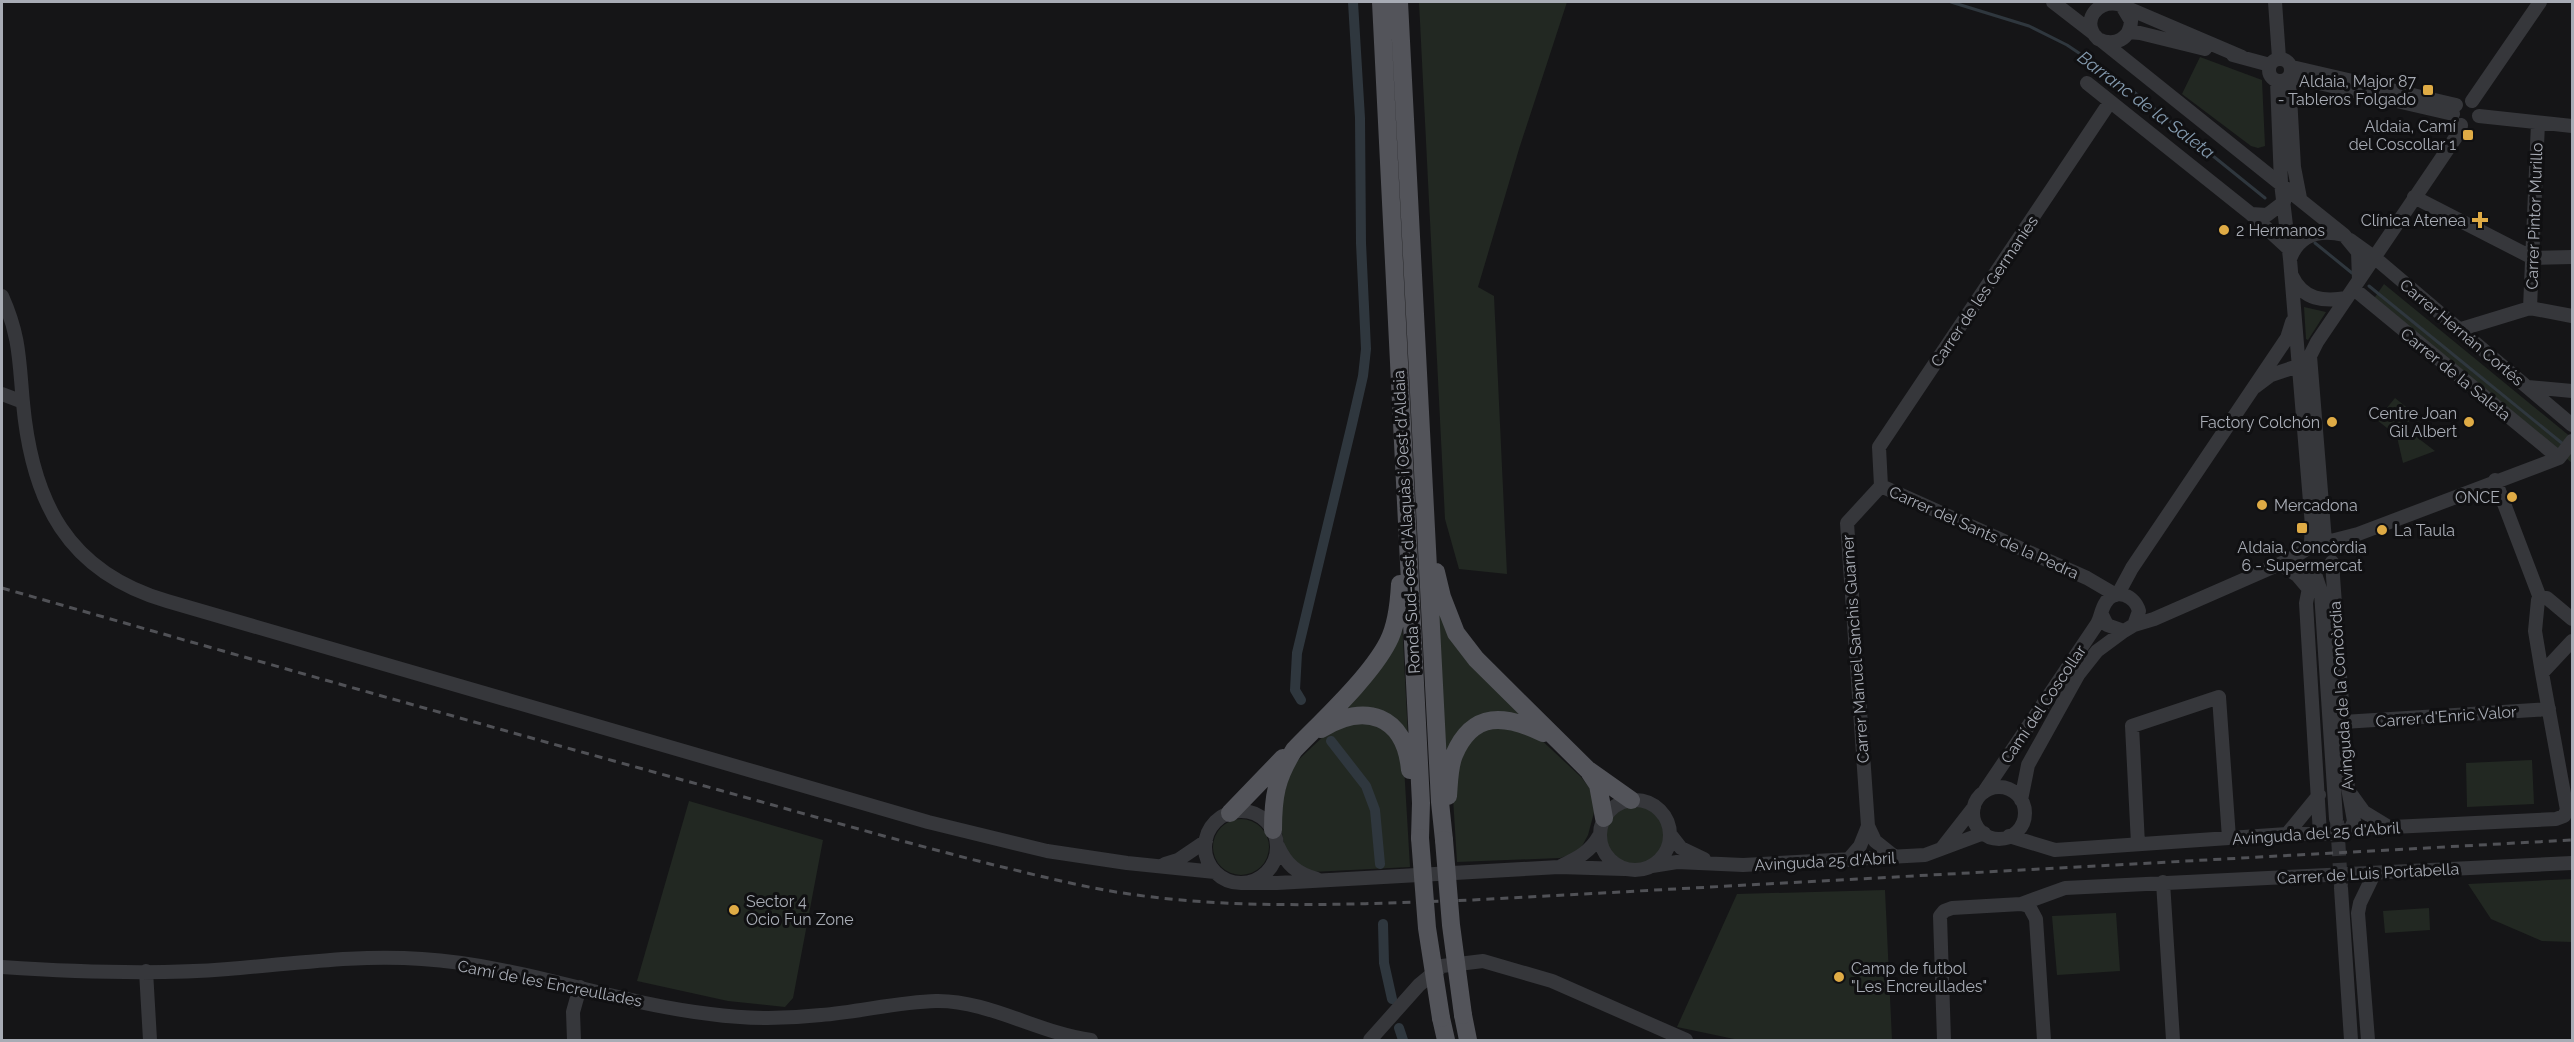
<svg xmlns="http://www.w3.org/2000/svg" width="2574" height="1042" viewBox="0 0 2574 1042" font-family="Raleway,sans-serif">
  <rect width="100%" height="100%" fill="#151517"/>
  <path fill="#222822" d="M1419,2H1567L1519,149L1478,287L1494,296L1507,574L1459,569L1445,519Z
    M2200,57L2262,80L2265,146L2258,148L2251,146L2182,94Z
    M2384,284L2572,438V463L2373,300Z
    M2304,307L2326,312L2308,340L2306,339Z
    M2395,398L2415,414L2397,436L2377,420Z
    M2410,432L2435,451L2403,463L2397,437Z
    M1438,611L1530,718L1503,714L1446,760Z
    M1402,621L1408,737L1345,711Z
    M1363,720L1392,734L1404,766L1410,867L1312,872L1302,869L1285,849L1278,813L1293,765L1331,729Z
    M1489,726L1536,735L1581,777L1592,791L1596,805L1588,835L1581,848L1572,854L1560,858L1457,862L1453,798L1462,749Z
    M2532,760L2534,804L2467,807L2466,763Z
    M689,801L823,840L793,998L785,1007L728,1001L637,981Z
    M1606 835a29 29 0 1 1 58 0a29 29 0 1 1-58 0Z
    M1213 847a28 28 0 1 1 56 0a28 28 0 1 1-56 0Z
    M2572,879V942L2542,941L2491,919L2468,884Z
    M1885,890L1892,1040H1739L1677,1027L1737,894Z
    M2429,908L2430,930L2385,933L2383,911Z
    M2116,913L2120,971L2057,975L2052,916Z"/>
  <g fill="none" stroke-linecap="round" stroke-linejoin="round">
    <path stroke="#2f373e" stroke-width="3" d="M1951,2L2029,26L2067,45L2119,80L2265,198
      M2315,243L2352,273
      M2369,286L2563,444"/>
    <path stroke="#2f373e" stroke-width="10" d="M1301,700L1295,690L1297,653L1352,424L1363,376L1366,349L1361,243L1360,118L1353,2
      M1331,741L1366,786L1375,810L1380,864
      M1383,924L1384,963L1392,999
      M1399,1028L1403,1040"/>
    <path stroke="#323337" stroke-width="14" stroke-dasharray="14 7" stroke-linecap="butt" d="M2337,821L2341,886"/>
    <path stroke="#36373b" stroke-width="14" d="M2053,2L2093,33
      M2275,2L2279,58
      M2122,6L2131,21C2130,39 2115,47 2098,39C2081,23 2095,0 2118,4L2242,57
      M2128,32L2140,33L2205,49
      M2102,41L2344,235
      M2233,55L2270,65
      M2269 70a11 11 0 1 1 22 0a11 11 0 1 1-22 0Z
      M2292,67L2456,105
      M2293,77L2453,114
      M2289,79L2294,167L2300,198
      M2277,81L2281,183L2290,259L2312,526L2311,542
      M2087,83L2251,214L2288,248
      M2472,101L2540,2
      M2479,116L2572,126
      M2414,197L2533,258L2572,257
      M2251,214L2267,215L2284,202
      M2350,240L2375,258L2572,425
      M2290,259C2299,234 2320,229 2344,235L2358,252L2359,280
      M2292,276C2303,300 2324,302 2347,298
      M2354,289L2559,458
      M2,296C20,336 19,360 23,403C32,501 67,572 167,601L928,822L1047,851L1127,863L1215,872
      M2530,308L2538,123
      M2458,330L2530,308L2572,316
      M2310,356L2325,541
      M2255,387L2271,375L2301,365L2310,356L2317,342L2460,131L2461,125
      M2528,387L2572,391
      M2,394L23,402
      M2495,480L2540,598
      M1881,486L1879,447L2110,102
      M1881,486L2087,578L2116,595
      M2327,542L2358,534L2559,458L2572,441
      M2332,562L2348,788L2354,821L2351,829
      M2280,564L2297,575L2308,588
      M2313,568L2306,603L2320,834
      M2313,568L2321,592L2336,819
      M2118,594L2132,568L2287,338L2292,322
      M2572,619L2547,598H2540L2538,600L2535,631L2542,673L2572,641
      M2134,625L2154,619L2289,560L2305,550
      M2542,673L2567,810
      M2343,722L2549,709
      M1973 813a26 26 0 1 1 52 0a26 26 0 1 1-52 0Z
      M1984,792L2097,624C2101,617 2101,609 2106,602C2116,587 2135,596 2139,611L2134,625L2124,631L2107,625L2102,615
      M2351,794L2364,812L2387,826
      M2021,800L2028,765L2078,675L2097,651L2124,631
      M1600 835a35 35 0 1 1 70 0a35 35 0 1 1-70 0Z
      M1205 847a36 36 0 1 1 72 0a36 36 0 1 1-72 0Z
      M1868,826L1875,841L1895,857
      M1670,834L1681,848L1704,859
      M2287,834L2319,795
      M2009,836L2055,850L2287,834H2330L2351,829L2556,819L2564,816L2567,810
      M2138,844L2132,726L2219,697L2229,838
      M1278,846C1286,864 1297,874 1317,879
      M1942,848L1974,807
      M1848,860L1860,846L1868,826L1847,523L1881,486
      M1165,864L1178,860L1206,841
      M1561,866C1578,858 1590,852 1599,836
      M1652,866L1677,862L1743,865L1925,855L1984,833
      M2163,882L2173,1040
      M1248,883H1277L1559,867L1624,869
      M2341,888L2351,1040
      M2021,904L2065,888L2572,863
      M2,967C76,972 154,975 228,969C293,964 357,954 422,959C520,965 613,1003 710,1014C746,1019 784,1019 821,1015C859,1012 898,1002 936,1001C988,1000 1038,1033 1091,1040
      M146,971L150,1040
      M574,1040L573,1012L580,987
      M1370,1040L1419,985L1442,966L1483,961L1552,981L1686,1040
      M1944,1040L1940,916L1944,911L1952,908L2021,904L2029,906L2036,919L2044,1040
      M2368,1040L2358,913L2360,903L2374,874"/>
    <path stroke="#53545a" stroke-width="18" d="M1381,2L1421,803L1420,838
      M1399,2L1440,802L1444,840
      M1436,572L1442,597L1456,633L1476,659L1587,769L1631,800
      M1321,729C1365,702 1405,715 1410,770
      M1590,773L1598,785L1604,818
      M1448,796C1449,784 1449,767 1454,755C1473,710 1506,715 1543,733
      M1230,813L1283,758
      M1273,830C1273,797 1276,778 1294,750C1322,721 1370,677 1388,642C1397,625 1399,603 1400,584
      M1463,1015L1468,1040
      M1441,1018L1446,1040"/>
    <path stroke="#505156" stroke-width="3" stroke-dasharray="8 6" stroke-linecap="butt" d="M2,588C240,656 479,724 719,790C809,815 899,841 990,864C1032,874 1074,885 1116,892C1234,911 1354,904 1473,900L2572,840"/>
    <path stroke="#53545a" stroke-width="18" d="M1420,838L1427,928L1441,1018
      M1444,840L1451,925L1463,1015"/>
  </g>
  <g fill="#dfab45" stroke="#101012" stroke-width="2">
    <rect x="2422" y="84" width="12" height="12" rx="3"/>
    <rect x="2462" y="129" width="12" height="12" rx="3"/>
    <path d="M2477 211h6v6h6v6h-6v6h-6v-6h-6v-6h6z"/>
    <circle cx="2224" cy="230" r="6"/>
    <circle cx="2332" cy="422" r="6"/>
    <circle cx="2469" cy="422" r="6"/>
    <circle cx="2512" cy="497" r="6"/>
    <circle cx="2262" cy="505" r="6"/>
    <rect x="2296" y="522" width="12" height="12" rx="3"/>
    <circle cx="2382" cy="530" r="6"/>
    <circle cx="734" cy="910" r="6"/>
    <circle cx="1839" cy="977" r="6"/>
  </g>
  <g text-anchor="middle" stroke-width="6" stroke-linejoin="round" paint-order="stroke">
    <g font-size="16" fill="#a8acb5" stroke="#101012" text-anchor="end">
      <text x="2416" y="87">Aldaia, Major 87<tspan x="2416" dy="18">- Tableros Folgado</tspan></text>
      <text x="2456" y="132">Aldaia, Camí<tspan x="2456" dy="18">del Coscollar 1</tspan></text>
      <text x="2466" y="226">Clínica Atenea</text>
      <text x="2236" y="236" text-anchor="start">2 Hermanos</text>
      <text x="2457" y="419">Centre Joan<tspan x="2457" dy="18">Gil Albert</tspan></text>
      <text x="2320" y="428">Factory Colchón</text>
      <text x="2500" y="503">ONCE</text>
      <text x="2274" y="511" text-anchor="start">Mercadona</text>
      <text x="2394" y="536" text-anchor="start">La Taula</text>
      <text x="2302" y="553" text-anchor="middle">Aldaia, Concòrdia<tspan x="2302" dy="18">6 - Supermercat</tspan></text>
      <text x="746" y="907" text-anchor="start">Sector 4<tspan x="746" dy="18">Ocio Fun Zone</tspan></text>
      <text x="1851" y="974" text-anchor="start">Camp de futbol<tspan x="1851" dy="18">"Les Encreullades"</tspan></text>
    </g>
    <g font-size="16" fill="#a8acb5" stroke="#101012">
      <text transform="translate(2534 216) rotate(-88)" y="6">Carrer Pintor Murillo</text>
      <text transform="translate(1984 291) rotate(-56)" y="6">Carrer de les Germanies</text>
      <text transform="translate(2462 332) rotate(40)" y="6">Carrer Hernán Cortés</text>
      <text transform="translate(2456 374) rotate(39)" y="6">Carrer de la Saleta</text>
      <text transform="translate(1406 522) rotate(-93)" y="6">Ronda Sud-oest d'Alaquàs i Oest d'Aldaia</text>
      <text transform="translate(1984 532) rotate(24)" y="6">Carrer del Sants de la Pedra</text>
      <text transform="translate(1855 649) rotate(-94)" y="6">Carrer Manuel Sanchis Guarner</text>
      <text transform="translate(2341 696) rotate(-94)" y="6">Avinguda de la Concòrdia</text>
      <text transform="translate(2043 704) rotate(-56)" y="6">Camí del Coscollar</text>
      <text transform="translate(2446 716) rotate(-4)" y="6">Carrer d'Enric Valor</text>
      <text transform="translate(2316 833) rotate(-4)" y="6">Avinguda del 25 d'Abril</text>
      <text transform="translate(1825 861) rotate(-3)" y="6">Avinguda 25 d'Abril</text>
      <text transform="translate(2368 873) rotate(-3)" y="6">Carrer de Luis Portabella</text>
      <text transform="translate(550 983) rotate(11)" y="6">Camí de les Encreullades</text>
    </g>
    <g font-size="18" font-style="italic" fill="#8399ad" stroke="#101012">
      <text transform="translate(2146 105) rotate(37)" y="6">Barranc de la Saleta</text>
    </g>
  </g>
  <rect width="2574" height="1042" fill="none" stroke="#a8acb5" stroke-width="6"/>
</svg>
